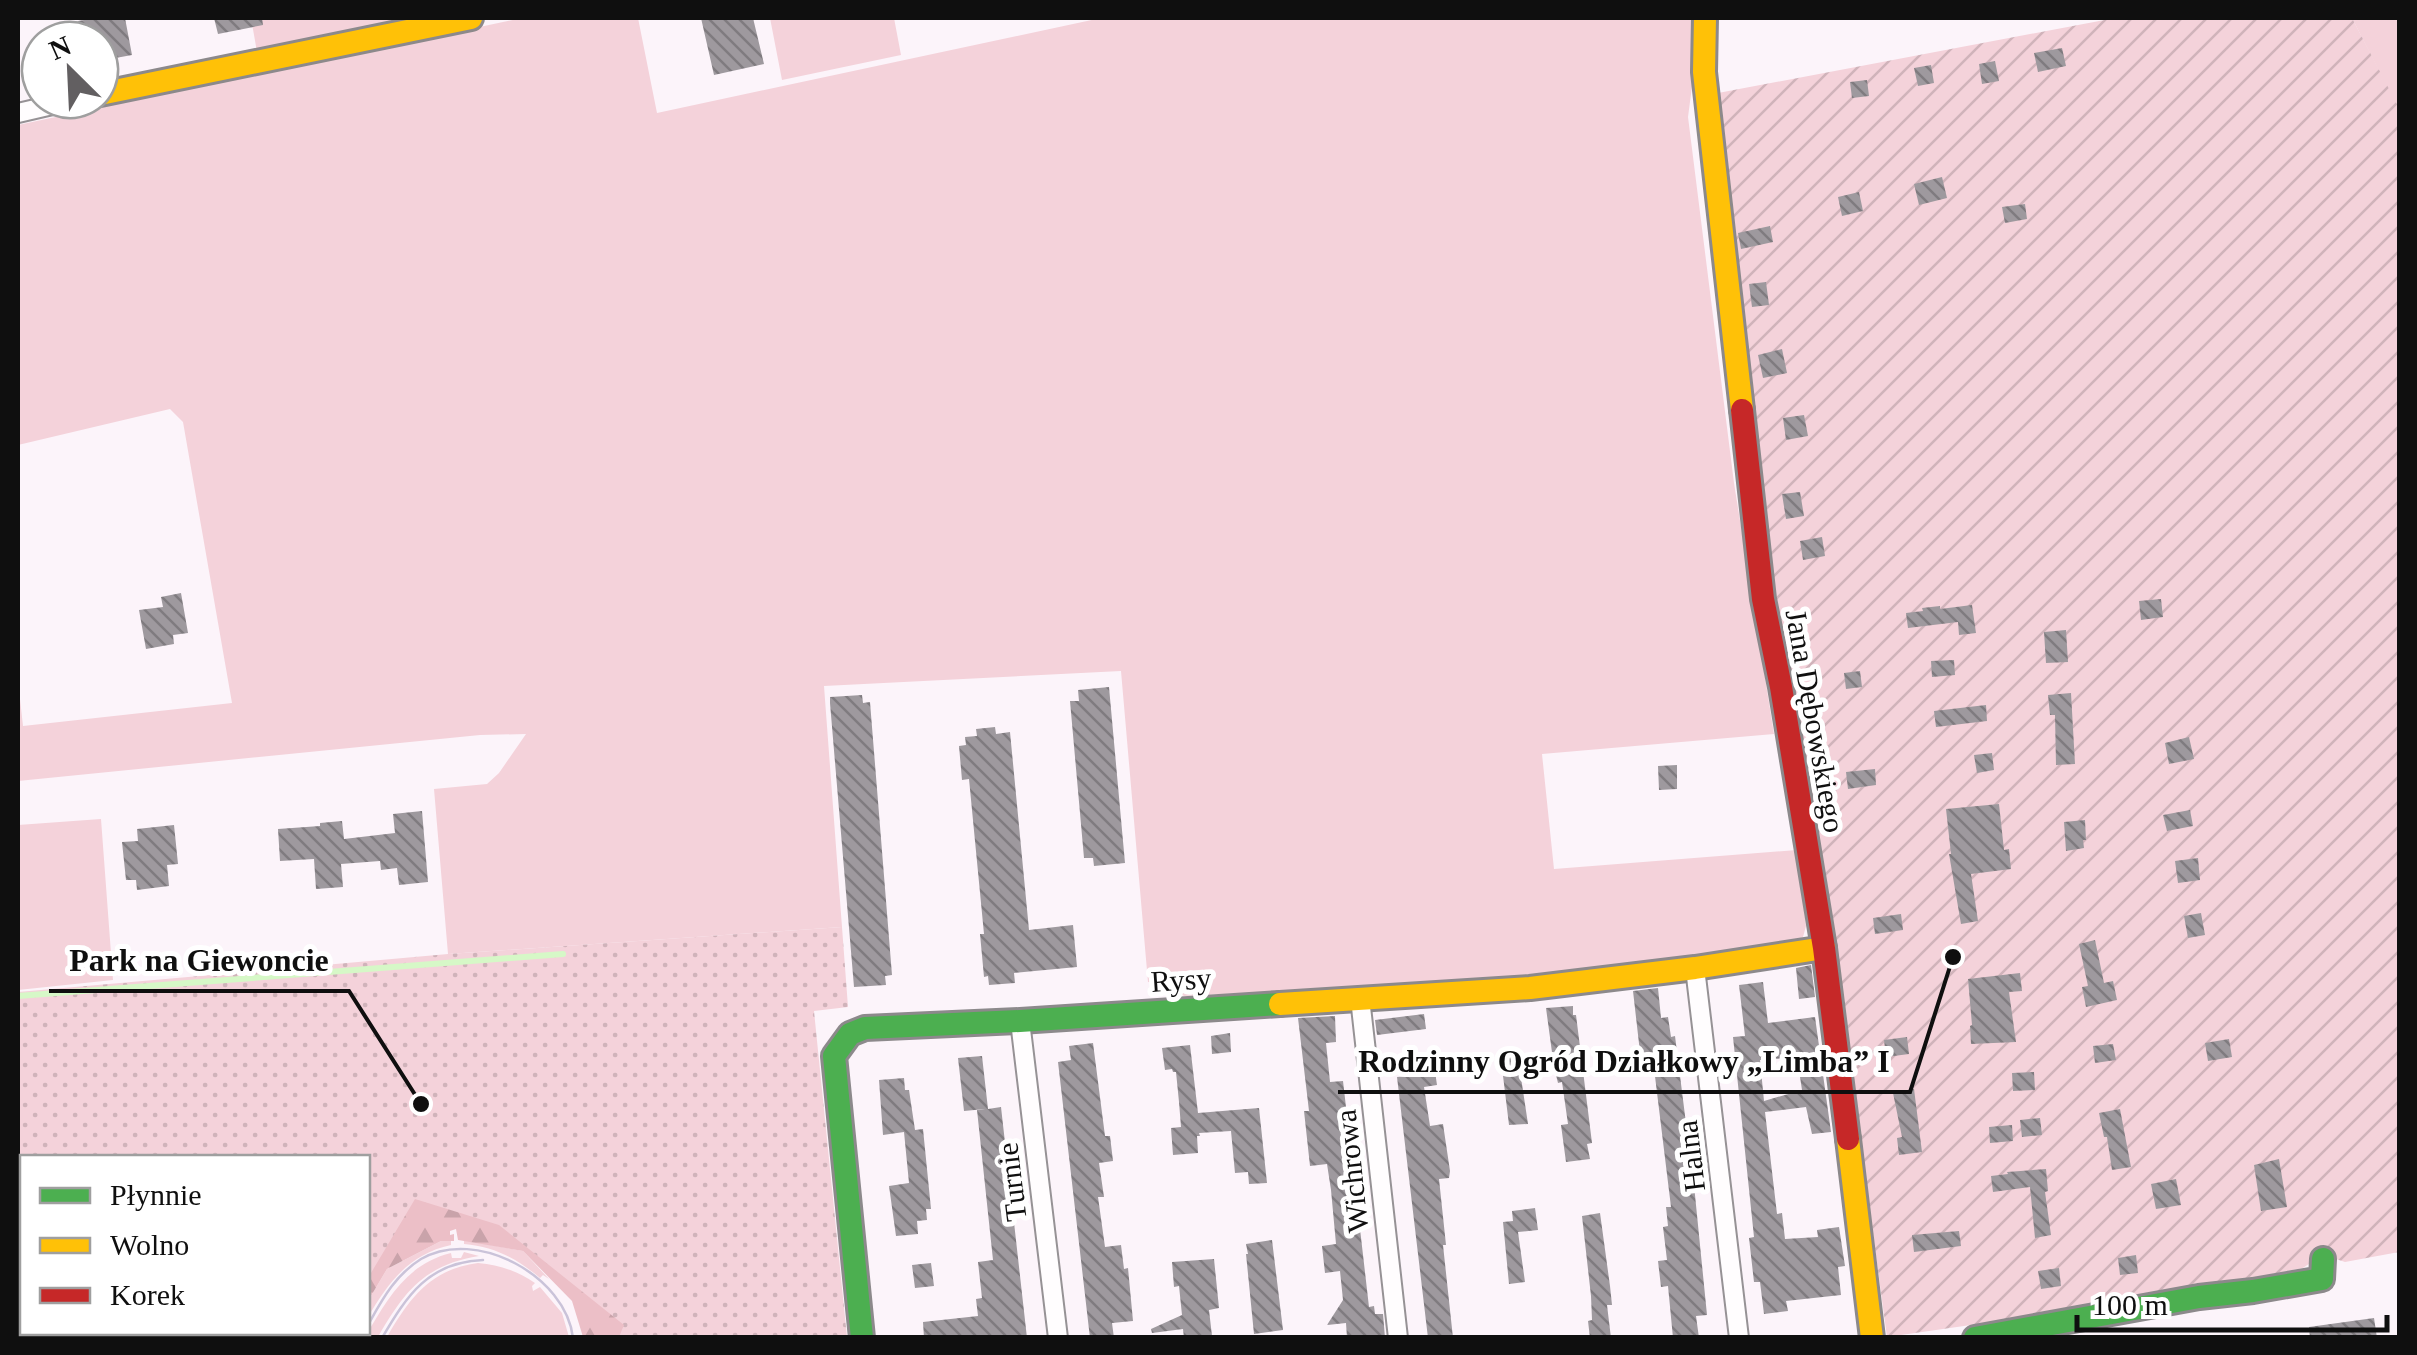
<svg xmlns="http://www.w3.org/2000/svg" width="2417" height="1355" viewBox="0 0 2417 1355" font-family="'Times New Roman',serif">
  <defs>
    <pattern id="forest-firs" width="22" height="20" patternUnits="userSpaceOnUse" patternTransform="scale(2.5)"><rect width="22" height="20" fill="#ecbfc7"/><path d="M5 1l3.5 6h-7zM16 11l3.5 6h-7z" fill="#c9a3aa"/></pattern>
    <pattern id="park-dots" width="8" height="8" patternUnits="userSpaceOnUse" patternTransform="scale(2.5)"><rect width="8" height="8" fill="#f4d2da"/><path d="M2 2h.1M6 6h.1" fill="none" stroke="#d0b3ba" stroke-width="1.8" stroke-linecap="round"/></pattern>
    <pattern id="garden-furrows" width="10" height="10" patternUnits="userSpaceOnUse" patternTransform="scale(2.5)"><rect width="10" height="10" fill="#f4d2da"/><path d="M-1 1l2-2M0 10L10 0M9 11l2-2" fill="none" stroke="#d0b3ba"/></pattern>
    <pattern id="building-back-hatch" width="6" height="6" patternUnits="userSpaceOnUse" patternTransform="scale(2.5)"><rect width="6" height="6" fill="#9e999e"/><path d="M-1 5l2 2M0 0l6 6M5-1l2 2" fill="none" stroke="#7f7b7f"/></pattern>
  </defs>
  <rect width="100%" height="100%" fill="#fcf4fa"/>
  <path fill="#f4d2da" d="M251,18H420L257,52Z
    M522,18H638L657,113L1101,18H1692L1694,71L1688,117L1734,483L1774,734L1542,754L1554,869L1797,850L1806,926L1803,937L1789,944L1536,979L1184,996L1169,984L1148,982L1121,671L824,686L842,927L448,954L434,789L487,784L499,773L526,734L480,735L18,781V681L23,726L232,703L183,422L170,409L18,445V125Z
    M770,18H894L901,55L782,80Z
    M2352,18H2399V110Z
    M101,819L113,980L18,990V825Z
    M464,1240L523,1251L549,1279L543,1275L540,1278C516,1258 495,1247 464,1244Z
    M441,1241H451V1245C409,1254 388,1283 368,1317V1301L387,1269Z
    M464,1252L479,1256C424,1265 404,1292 378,1337H365C387,1300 406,1264 451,1253L452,1258H461Z
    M478,1263C500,1265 517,1271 535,1283L532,1286L533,1291L540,1287L562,1313L569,1337H387C409,1299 430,1269 478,1263Z"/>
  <path fill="url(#forest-firs)" d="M344,1143L847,1337H583L572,1301L523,1251L458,1240L456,1229L450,1231V1235L454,1234V1241H441L387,1269L368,1301V1158H305Z"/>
  <path fill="url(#park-dots)" d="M842,927L848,1007L814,1011L847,1337H619L624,1325L499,1225L415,1199L368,1278V1158H22V1332L335,1333L332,1338L18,1337V992L448,954Z"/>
  <path fill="url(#garden-furrows)" d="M2115,18H2352L2400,110L2399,1252L2345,1262L2333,1258L2313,1261L2303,1268L2118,1304L1887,1337L1834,945L1777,607L1718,93Z"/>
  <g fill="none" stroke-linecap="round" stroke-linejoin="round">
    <path stroke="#d6f8c7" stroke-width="6" d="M18,996L563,954"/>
  </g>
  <path fill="url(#building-back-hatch)" fill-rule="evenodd" d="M96,18H125L132,55L110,59L108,45L101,47L100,40H82L78,21Z
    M214,18H262L263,25L218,34Z
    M701,18H753L764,64L714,75Z
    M2062,48L2066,66L2038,72L2034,53Z
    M1995,61L1999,81L1982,84L1979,64Z
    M1931,65L1934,83L1918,86L1914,68Z
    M1867,80L1869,96L1852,98L1850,82Z
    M1942,177L1947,198L1919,205L1914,184Z
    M1859,192L1863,211L1842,216L1838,197Z
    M2025,204L2027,219L2005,223L2002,207Z
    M1770,226L1773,242L1741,249L1738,233Z
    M1766,282L1769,305L1752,307L1749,284Z
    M1782,349L1787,373L1763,378L1758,355Z
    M1804,415L1808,436L1786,440L1783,418Z
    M1800,492L1804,516L1786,519L1782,494Z
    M1822,537L1825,556L1803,560L1800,541Z
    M181,593L188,633L173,635L174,644L146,649L139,610L163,607L161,597Z
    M2161,599L2163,617L2141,620L2139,601Z
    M1972,605L1976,633L1959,635L1958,622L1908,628L1906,613L1923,611L1922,608L1940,606V609Z
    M2066,630L2068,662L2046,663L2044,632Z
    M1954,660L1955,675L1932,677L1931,661Z
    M1860,671L1862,687L1846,689L1844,673Z
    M1109,687L1125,863L1094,866L1093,858H1084L1070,701H1079L1078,690Z
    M2071,693L2075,764L2056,765L2055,715H2050L2048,695Z
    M862,695L863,703L870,702L892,975L885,976L886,985L854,987L830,703V697Z
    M1986,705L1987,721L1936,727L1934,711Z
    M995,727L996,734L1010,732L1029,930L1073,925L1077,967L1014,973L1015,983L989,985L988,976L984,977L980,934H984L969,779L962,780L959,746L966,745L965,737L977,736L976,729Z
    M2189,737L2194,759L2169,764L2165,743Z
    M1992,753L1994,770L1977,773L1974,755Z
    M1677,765V789L1659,790L1658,766Z
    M1875,769L1876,785L1848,789L1846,772Z
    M1999,804L2004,850L2009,849L2011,869L1971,874L1978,921L1961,924L1949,854H1951L1946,809Z
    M2190,810L2193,826L2167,831L2163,815Z
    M422,811L428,882L399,885L397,868L381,870L380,861L341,864L343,887L316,889L314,859L280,861L278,829L320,826V823L342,821L344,839L395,833L393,814Z
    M2085,820L2086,840H2083L2084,848L2066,851L2064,822Z
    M174,825L178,864L167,865L169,886L137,890L136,880H126L122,842L138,841L137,829Z
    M2198,858L2200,880L2178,883L2175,861Z
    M2201,913L2205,935L2188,938L2184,916Z
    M1901,914L1903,930L1875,934L1873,918Z
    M2095,940L2104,983L2113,981L2117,1000L2086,1007L2082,987L2088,986L2079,944Z
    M1811,965L1815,997L1799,999L1796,968Z
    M2020,973L2022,991L2009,992L2016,1042L1971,1044L1970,1026L1972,1025L1968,979Z
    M1763,982L1768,1023L1815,1017L1831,1132L1812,1134L1806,1107L1765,1112L1777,1214L1782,1213L1785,1239L1818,1237L1817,1230L1839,1227L1845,1266L1838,1267L1841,1295L1786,1301L1788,1311L1764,1314L1760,1282H1754L1749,1238L1754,1237L1733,1037L1745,1036L1739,985ZM1797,1057L1802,1090L1764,1101L1760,1060Z
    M1658,988L1661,1018L1668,1017L1671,1037L1675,1036L1695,1195L1707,1315L1696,1316L1699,1338H1673L1668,1286L1661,1287L1658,1261L1667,1260L1663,1227L1668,1226L1666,1207H1671L1653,1060L1641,1061L1633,991Z
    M1573,1006V1015H1576L1592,1143L1587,1144L1590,1159L1566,1162L1561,1125L1568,1124L1562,1082L1558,1083L1554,1067L1546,1008Z
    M1424,1014L1426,1029L1377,1035L1375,1020Z
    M1335,1016L1336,1042L1326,1043L1330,1082L1343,1081L1369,1307L1374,1306L1375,1314H1383L1385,1338H1347L1346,1323L1327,1325L1343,1300L1340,1271L1325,1273L1322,1246L1336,1244L1331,1190L1327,1164L1310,1166L1304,1111H1309L1298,1018Z
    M1230,1033L1231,1052L1212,1054L1211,1036Z
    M1907,1037L1909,1054L1886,1057L1884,1040Z
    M2229,1039L2232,1057L2208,1061L2205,1043Z
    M1093,1043L1105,1136H1110L1113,1161L1099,1163L1104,1197H1098L1105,1247L1121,1245L1124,1269L1128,1268L1133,1321L1112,1323L1114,1338H1090L1058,1062L1071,1060L1069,1046Z
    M2113,1044L2116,1060L2095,1063L2093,1046Z
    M1190,1045L1198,1113L1259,1108L1267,1183L1249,1184L1248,1172L1235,1173L1231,1131L1199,1133L1200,1136H1197L1198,1153L1173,1155L1171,1128L1181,1127L1179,1102L1176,1072H1173L1172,1069L1165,1070L1162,1048Z
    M1519,1049L1522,1071H1520L1528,1124L1509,1125L1500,1051Z
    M982,1056L988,1109L1001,1107L1027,1338H924L923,1322L978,1316L976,1299L982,1298L978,1262L993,1260L977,1110L985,1109L964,1111L958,1058Z
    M1433,1058L1437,1085L1424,1087L1430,1126L1443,1124L1450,1171L1449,1178L1439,1179L1446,1245H1443L1453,1338H1428L1397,1077L1410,1076L1408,1061Z
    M2034,1072L2035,1090L2013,1091L2012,1073Z
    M904,1078L905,1090H909L915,1130L923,1129L931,1209H926L927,1220L917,1221L918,1234L896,1236L889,1186L909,1183L904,1132L883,1135L879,1080Z
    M1914,1089L1922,1152L1899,1155L1897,1138L1902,1137L1893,1093Z
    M2120,1109L2131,1167L2112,1170L2107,1137H2104L2099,1113Z
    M2040,1118L2042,1135L2022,1137L2020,1120Z
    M2012,1125L2013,1141L1990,1143L1989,1127Z
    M2279,1159L2287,1207L2261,1211L2254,1165Z
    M2046,1169L2048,1191L2045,1192L2051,1235L2035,1238L2030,1187L1993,1192L1991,1176L2008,1174L2007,1172Z
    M2176,1179L2181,1205L2156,1209L2151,1184Z
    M1535,1208L1538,1230L1518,1232L1525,1282L1509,1284L1503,1222L1513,1221L1512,1211Z
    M1600,1213L1610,1286L1612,1305H1607L1611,1338H1590L1588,1321L1592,1320L1591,1296L1582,1216Z
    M1959,1231L1961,1246L1914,1252L1912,1235Z
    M1272,1240L1283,1330L1254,1334L1246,1254H1248L1246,1244Z
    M2136,1255L2138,1273L2120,1275L2118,1258Z
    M1214,1259L1219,1308L1209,1310L1212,1336L1184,1338L1183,1329L1152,1333L1151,1329L1182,1315L1179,1286L1174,1287L1172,1262Z
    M931,1263L934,1286L915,1288L912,1265Z
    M2059,1268L2061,1286L2041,1289L2038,1271Z
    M2374,1318L2377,1338H2310L2309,1327Z"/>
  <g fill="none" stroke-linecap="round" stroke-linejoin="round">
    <defs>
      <path id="street" d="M18,113L74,100
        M1695,968L1739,1338
        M1360,998L1398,1338
        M1020,1021L1058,1338"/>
      <path id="fast" d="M862,1338L834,1056L850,1034L865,1028L1020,1021L1280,1004
        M1975,1338L2199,1297L2253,1291L2322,1279L2323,1259"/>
      <path id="slow" d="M1705,18L1704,72L1742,410
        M100,94L471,18
        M1280,1004L1530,988L1695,968L1824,948
        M1848,1139L1872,1338"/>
      <path id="jam" d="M1742,410L1763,599L1781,687L1824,948L1848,1139"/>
    </defs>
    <use href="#street" stroke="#969295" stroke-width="22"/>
    <use href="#fast" stroke="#8c898b" stroke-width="28"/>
    <use href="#slow" stroke="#8c898b" stroke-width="28"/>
    <use href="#jam" stroke="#8c898b" stroke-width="28"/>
    <use href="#street" stroke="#fffdfe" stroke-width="18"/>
    <use href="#fast" stroke="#4caf50" stroke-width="22"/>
    <use href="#slow" stroke="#ffc107" stroke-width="22"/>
    <use href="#jam" stroke="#c62828" stroke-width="22"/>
    <path stroke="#cac3d9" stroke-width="2.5" d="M368,1325C382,1300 395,1275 421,1259C476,1227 566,1276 573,1338
      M382,1338C407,1295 429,1262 483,1260"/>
  </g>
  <g text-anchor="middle" stroke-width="10" stroke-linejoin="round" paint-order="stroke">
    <g font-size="30" fill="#0f0f0f" stroke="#fff">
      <text transform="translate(1815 721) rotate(80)" y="10">Jana Dębowskiego</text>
      <text transform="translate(1181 980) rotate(-4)" y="10">Rysy</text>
      <text transform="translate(1691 1156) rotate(-97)" y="10">Halna</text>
      <text transform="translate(1352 1171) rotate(-96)" y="10">Wichrowa</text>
      <text transform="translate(1012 1182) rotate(-97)" y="10">Turnie</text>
    </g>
  </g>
  <path fill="none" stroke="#0f0f0f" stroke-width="4" d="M421 1104L349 991H49M1953 957L1910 1092H1338"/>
  <g fill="#0f0f0f" stroke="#fff" stroke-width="4">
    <circle cx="421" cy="1104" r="10"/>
    <circle cx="1953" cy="957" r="10"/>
  </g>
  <g font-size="32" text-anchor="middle" font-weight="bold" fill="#0f0f0f" stroke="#fff" stroke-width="10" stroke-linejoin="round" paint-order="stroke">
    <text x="199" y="971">Park na Giewoncie</text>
    <text x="1624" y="1072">Rodzinny Ogród Działkowy „Limba” I</text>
  </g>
  <rect width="2417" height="1355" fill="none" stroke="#0f0f0f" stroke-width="40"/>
  <rect x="20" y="1155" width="350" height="180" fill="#ffffff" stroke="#9f9f9f" stroke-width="2.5"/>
  <rect x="40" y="1188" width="50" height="15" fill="#4caf50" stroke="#9f9f9f" stroke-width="2.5"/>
  <text x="110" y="1205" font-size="30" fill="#0f0f0f">Płynnie</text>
  <rect x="40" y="1238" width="50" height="15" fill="#ffc107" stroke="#9f9f9f" stroke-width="2.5"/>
  <text x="110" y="1255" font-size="30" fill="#0f0f0f">Wolno</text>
  <rect x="40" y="1288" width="50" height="15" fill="#c62828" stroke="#9f9f9f" stroke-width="2.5"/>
  <text x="110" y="1305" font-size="30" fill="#0f0f0f">Korek</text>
  <g transform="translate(70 70) rotate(336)"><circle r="48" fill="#ffffff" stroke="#9f9f9f" stroke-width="2.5"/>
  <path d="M0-8L18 38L0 25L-18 38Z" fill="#625f61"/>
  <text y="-15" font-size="28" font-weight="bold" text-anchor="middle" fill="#0f0f0f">N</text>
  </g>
  <path d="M2077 1315v15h310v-15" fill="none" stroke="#0f0f0f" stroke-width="5"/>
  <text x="2092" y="1315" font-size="30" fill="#0f0f0f" stroke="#ffffff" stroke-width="8" paint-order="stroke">100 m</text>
</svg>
